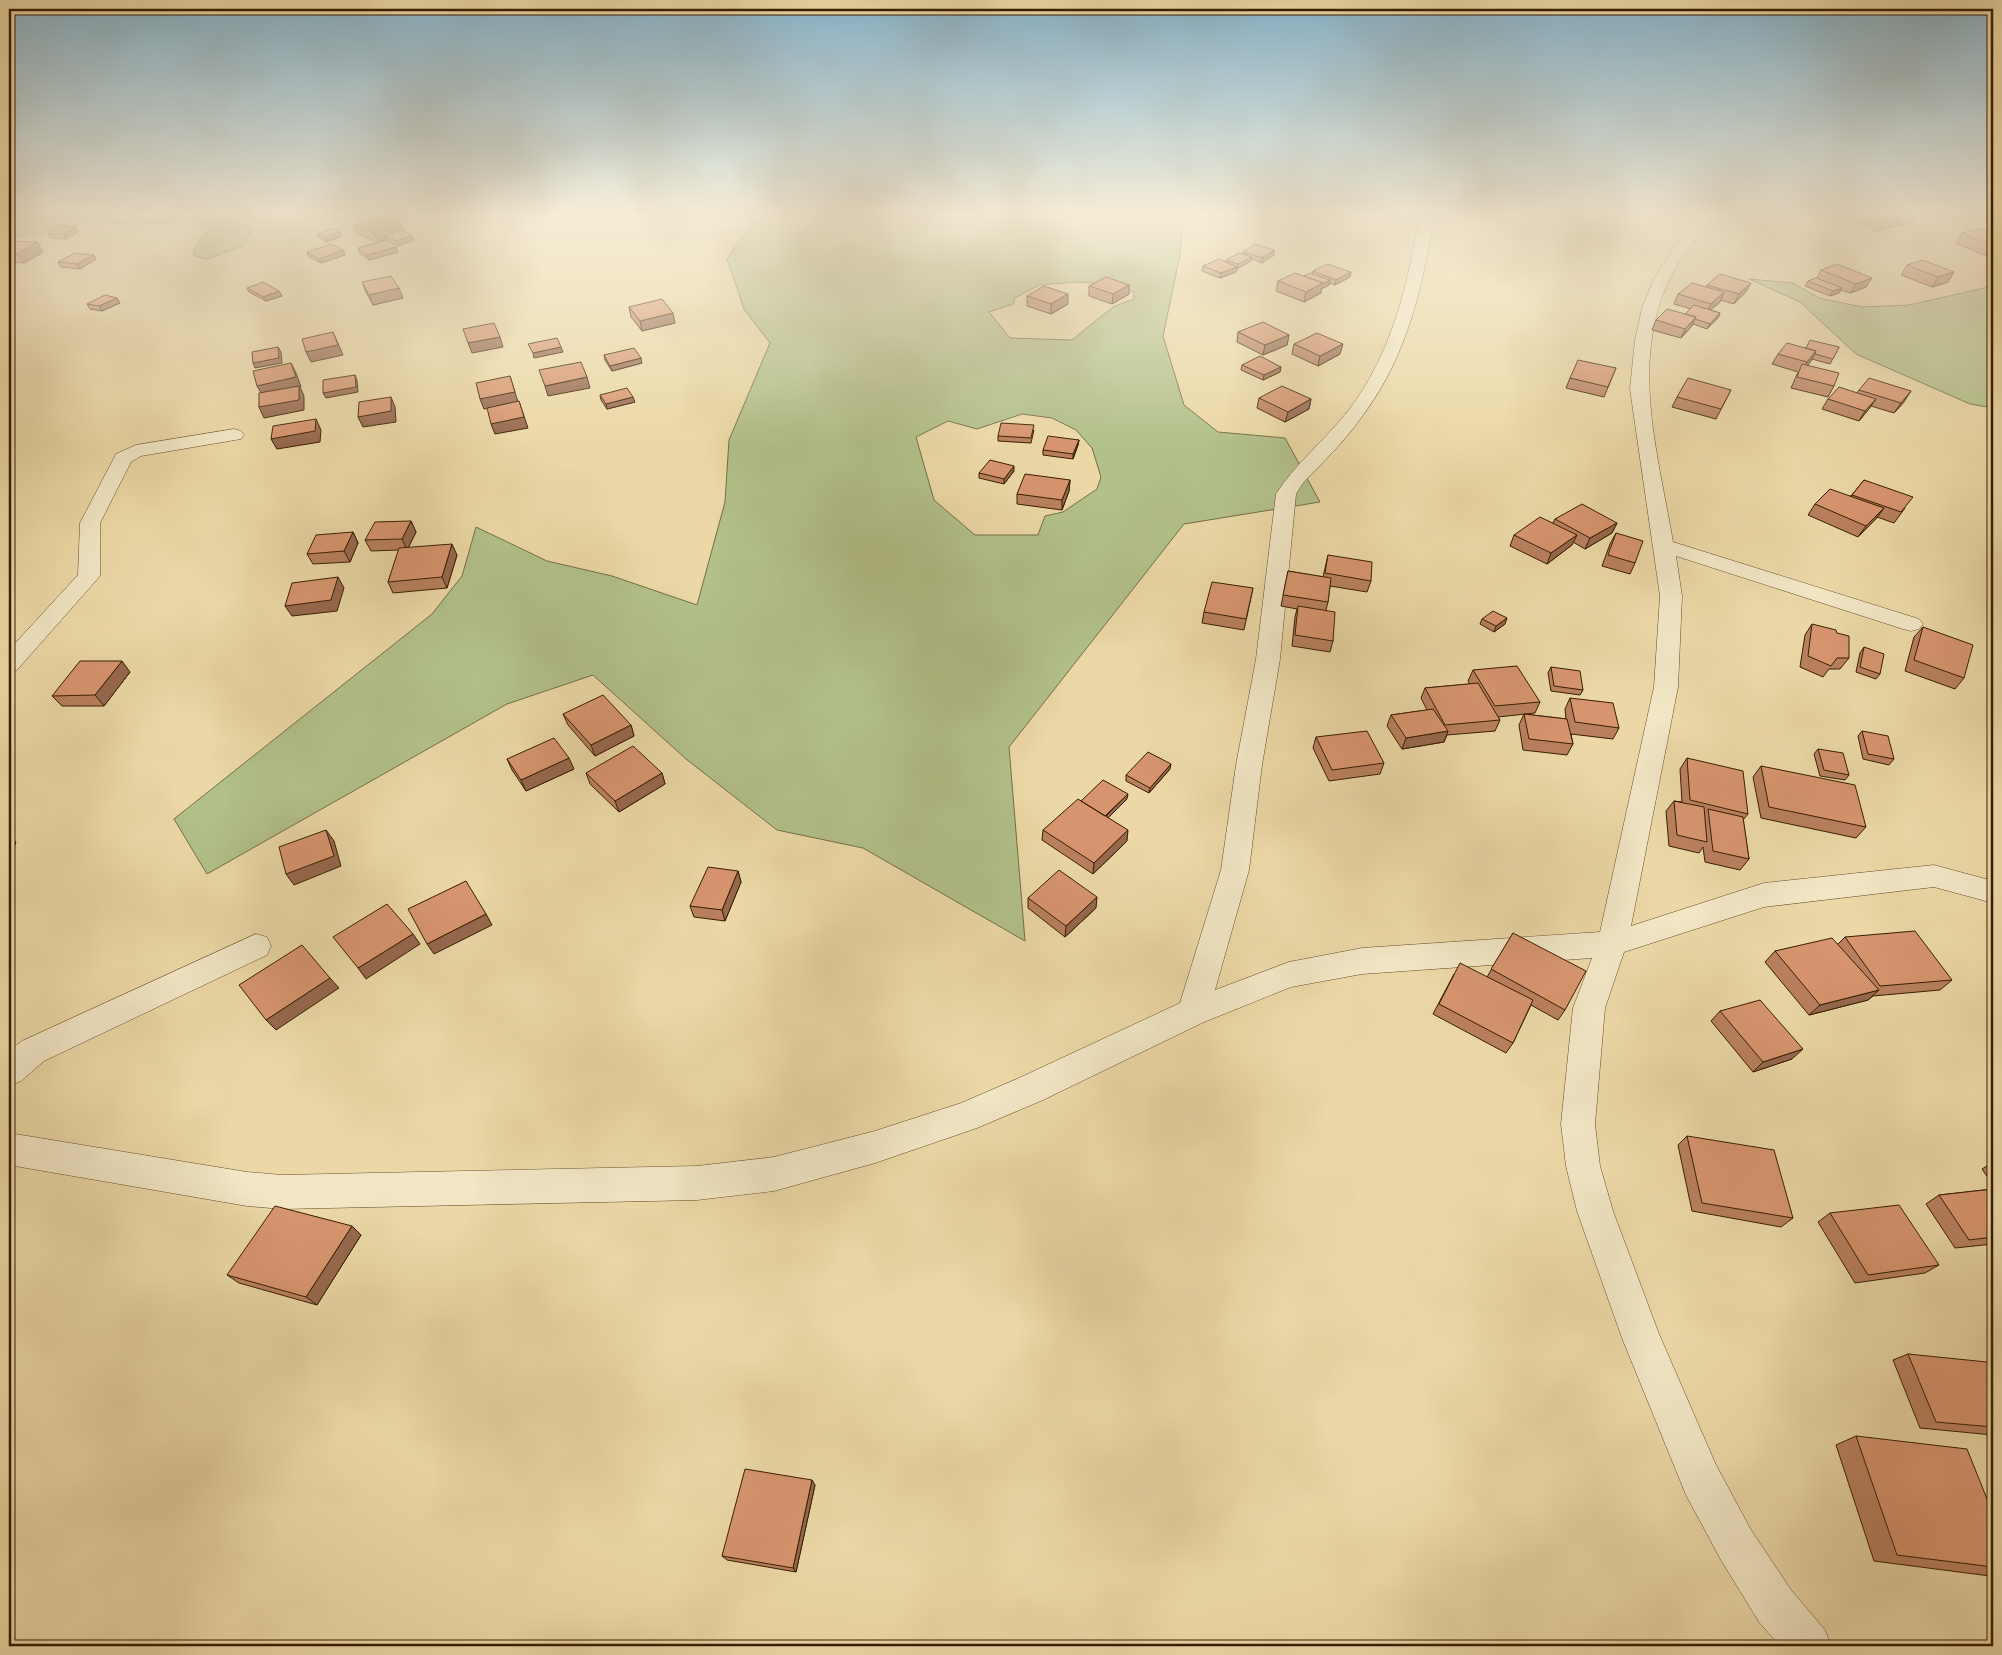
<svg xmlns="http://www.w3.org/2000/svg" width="2002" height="1655" viewBox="0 0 2002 1655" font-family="Alegreya,serif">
  <rect width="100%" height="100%" fill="#ebd8a6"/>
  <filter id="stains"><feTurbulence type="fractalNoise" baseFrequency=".004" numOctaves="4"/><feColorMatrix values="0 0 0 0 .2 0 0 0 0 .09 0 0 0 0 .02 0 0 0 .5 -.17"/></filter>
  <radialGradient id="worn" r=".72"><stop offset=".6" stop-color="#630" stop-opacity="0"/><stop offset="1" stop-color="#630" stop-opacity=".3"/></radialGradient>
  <path fill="#b2c08a" stroke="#746e45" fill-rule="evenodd" d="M9,213H228L231,218L252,229L243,246L207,259L193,255L196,246L211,226L184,223L133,224L89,222L72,223L54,231L9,237Z
    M759,213H1184L1180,255L1163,336L1184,405L1218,432L1285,438L1320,502L1184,524L1009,747L1025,941L863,848L777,830L686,759L593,675L507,704L207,874L174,819L432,614L462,576L476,527L547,561L612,576L697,605L725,502L729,440L770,343L744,309L727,259ZM1078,282L1113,284L1134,292V299L1113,307L1072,340L1010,338L989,312L1013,304L1015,298L1039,285ZM1022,414L1052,418L1076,430L1092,448L1101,477L1097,489L1063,512L1045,516L1038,535H975L934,500L916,437L948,421L977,429Z
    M1749,279L1793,283L1819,298L1862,307L1909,305L1993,286V408L1970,404L1856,354L1800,302Z"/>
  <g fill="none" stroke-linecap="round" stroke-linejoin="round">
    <defs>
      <path id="minor" d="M1420,213H1434C1423,288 1407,357 1361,418C1344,442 1323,462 1303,483L1296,494L1280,659L1262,765L1249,870L1215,990L1289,962L1362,948L1600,932L1654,687L1660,596L1630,389L1635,340L1642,308L1654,279L1674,247L1701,213H1716C1700,235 1682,254 1670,279C1629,361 1659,457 1673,542L1919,619L1923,624L1919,629L1911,631L1903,629L1676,556L1682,596L1678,687L1631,926L1764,883L1934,865L1993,881V903L1934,887L1764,907L1624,952L1605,1008L1595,1124L1600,1166L1613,1211L1659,1334L1716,1465L1751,1530L1791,1590L1825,1630L1831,1646H1780L1759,1622L1721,1560L1686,1495L1622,1338L1577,1211L1566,1166L1561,1124L1573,1008L1592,958L1362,974L1291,987L1204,1022L1043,1100L977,1128L875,1163L774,1191L697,1200L282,1209L247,1206L9,1165V1133L247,1172L282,1175L697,1166L774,1157L875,1131L961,1103L1019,1078L1180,1003L1221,870L1236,765L1256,659L1276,494C1296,463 1325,440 1348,411C1392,354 1408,284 1420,213Z
        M234,429L241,431L244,435L241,439L141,456L131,462L100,523V576L17,670L9,672V650L78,575L80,523L116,454L136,445Z
        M256,934L267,937L271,946L267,955L44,1061L21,1081L9,1086V1051L22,1041Z"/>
    </defs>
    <use href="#minor" stroke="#644c2a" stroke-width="1"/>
    <use href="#minor" fill="#f2e6c5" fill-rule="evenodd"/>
  </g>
  <path fill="#b9805f" stroke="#371d00" d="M1458,214H1485L1482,218Z
    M1769,214H1799L1784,219Z
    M1855,214H1904L1913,223L1901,226L1896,224L1895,226L1877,231L1851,221Z
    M1906,214H1933L1932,216L1920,219Z
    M400,223L404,232L414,240L398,246L392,243L396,247L398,252L369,260L360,253L358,248L386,240V239L378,242L357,234L354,225Z
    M78,232L66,239L51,238L48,234Z
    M340,232L342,236L327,242L320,238L318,234Z
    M1962,233L1993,244V252L1984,255L1956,243Z
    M37,242L43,252L24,263L9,262V253Z
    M343,250L345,255L321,263L309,257L307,252Z
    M1274,250V255L1262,263L1251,259V261L1237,269L1236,268V272L1220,278L1202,271L1203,266L1225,262L1226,260L1242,254L1243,252Z
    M96,259L80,269L61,267L58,262Z
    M1907,265L1954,272L1948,282L1932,287L1901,275Z
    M1821,270L1866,287L1850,293L1841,290L1839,293L1830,296L1805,286L1808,281L1817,278Z
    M1313,271L1351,272L1350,277L1335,285L1330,283L1329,285L1321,289V293L1304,302L1276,291L1278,281L1312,274Z
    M362,282L403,298L373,305L366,292Z
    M1129,285V294L1112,304L1089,296V286Z
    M1707,285L1746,292L1734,304L1720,300V302L1710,310L1720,313L1718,318L1707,329L1693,324L1691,327L1681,338L1652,330L1656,320L1685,314L1691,309L1674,304L1678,294L1706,287Z
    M247,288L279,291L282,296L266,301L249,292Z
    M1027,296L1068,304L1051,314L1027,306Z
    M117,298L120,303L102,311L90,309L87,304Z
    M629,307L675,323L642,331L631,317Z
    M1238,332L1289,335L1287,345L1263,355L1237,342Z
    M1294,344L1340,354L1318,366L1292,354Z
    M1839,347L1830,364L1812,359L1807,366L1834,386L1828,397L1791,388L1798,372L1772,364L1778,354L1806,348Z
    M604,355L642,363L612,371L605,360Z
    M1242,365L1281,367L1280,372L1263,380L1241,370Z
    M1616,368L1604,397L1566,388L1570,378Z
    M1731,390L1716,419L1672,407L1677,397Z
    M1859,390L1904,402L1894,413L1871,406L1859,421L1822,409L1828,399L1857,393Z
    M600,395L635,402L607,409L601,400Z
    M1259,398L1311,399L1309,409L1285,422L1257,408Z
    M1034,430L1031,443L998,441V436Z
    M1079,440L1078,445L1073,459L1043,455V450Z
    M1014,471L1004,484L979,478V473Z
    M1070,480L1069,491L1062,510L1017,504V494Z
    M1864,480L1905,508L1894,523L1877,517L1858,537L1808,515L1815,504L1851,496Z
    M1555,519L1617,523L1612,533L1585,549L1573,542L1572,545L1547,564L1510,546L1514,535L1553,523Z
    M411,521L416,532L408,548L457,555L447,588L393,593L388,582L399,550L371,551L365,540Z
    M353,532L358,543L350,562L313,564L307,554Z
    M1616,533L1635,563L1630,574L1602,566L1610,544Z
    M1328,555L1371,581L1367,592L1330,586L1328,602L1326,610L1333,641L1330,652L1292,646L1295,617L1297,609L1281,606L1288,571L1323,577Z
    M1253,588L1244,630L1202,623L1204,612Z
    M1482,619L1505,624L1494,632L1480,624Z
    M1812,624L1849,658L1840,669H1829L1823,677L1800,667L1805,635Z
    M1923,627L1964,678L1955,689L1905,671L1914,637Z
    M1864,647L1880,674L1876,679L1856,672L1860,653Z
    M1551,667L1583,690L1580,695L1551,691L1548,673Z
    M1473,670L1540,702L1535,713L1498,717L1500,720L1495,731L1447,735L1444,742L1402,749L1387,726L1391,715L1427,710L1421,698L1425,688L1470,684L1468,681Z
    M130,672L104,706H62L52,696Z
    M1570,698L1619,728L1613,739L1571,734L1573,744L1567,755L1523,750L1519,725L1524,714L1566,719L1565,709Z
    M563,714L631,725L634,736L595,756L568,725Z
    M1862,731L1894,759L1889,765L1863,759L1858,736Z
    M1316,737L1384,763L1380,774L1329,781L1313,748Z
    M1818,749L1849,775L1845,780L1820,776L1814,754Z
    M1687,758L1748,814L1743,820L1749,859L1740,870L1705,862L1703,847L1699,853L1669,846L1666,811L1674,801L1682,802L1680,769Z
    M507,759L574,769L526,791L512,770Z
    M1761,766L1866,827L1856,838L1761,818L1753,777Z
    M1170,769L1149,793L1126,781V775Z
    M586,773H662L665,784L619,812L590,784Z
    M1127,799L1108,818L1127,841L1093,874L1042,840L1043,830L1081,801Z
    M738,871L741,882L725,921L694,917L690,906Z
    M1028,898L1096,908L1065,937L1028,908Z
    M1513,933L1565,1010L1558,1020L1531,1005L1513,1043L1506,1053L1433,1014L1454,974L1487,977Z
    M1845,937L1952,980L1940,990L1873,996L1868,1000L1809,1015L1765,962L1775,951L1838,944Z
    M1720,1011L1792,1059L1753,1072L1711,1021Z
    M1687,1136L1793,1218L1781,1227L1692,1211L1678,1145Z
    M1993,1162V1185L1982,1169Z
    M1993,1189V1244L1955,1248L1926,1204L1939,1195Z
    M1830,1213L1939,1265L1925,1273L1855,1283L1818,1222Z
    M361,1235L317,1305L239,1283L227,1275Z
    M1908,1354L1993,1375V1435L1920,1428L1893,1360Z
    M1856,1436L1993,1514V1575L1990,1576L1874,1561L1836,1445Z
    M815,1485L796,1572L727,1560L722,1556Z"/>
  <path fill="#96684e" stroke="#371d00" d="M1787,214H1799L1784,219Z
    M1922,214H1933L1932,216L1920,219Z
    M1901,217L1895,226L1877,231L1882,222Z
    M1916,218L1913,223L1901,226L1904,221Z
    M400,223L404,232L384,236L386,239L378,242L374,233Z
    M75,227L78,232L66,239L64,234Z
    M340,232L342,236L327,242L325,237Z
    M412,235L414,240L398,246L396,241Z
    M37,242L43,252L24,263L18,254Z
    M1993,244V252L1984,255L1990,245Z
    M396,247L398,252L369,260L367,255Z
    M343,250L345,255L321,263L319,259Z
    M1274,250V255L1262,263V258Z
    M94,255L96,259L80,269L77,264Z
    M1252,257L1251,261L1237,269L1238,264Z
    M1237,267L1236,272L1220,278L1221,273Z
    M1351,272L1350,277L1335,285L1336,280Z
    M1954,272L1948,282L1932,287L1938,277Z
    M1872,278L1866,287L1850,293L1856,284Z
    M1330,280L1329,285L1321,289V293L1304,302L1306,292L1323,283Z
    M1751,283L1746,292L1734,304L1739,294Z
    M1129,285V294L1112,304L1113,294Z
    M399,288L403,298L373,305L369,295Z
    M1842,288L1839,293L1830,296L1833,291Z
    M279,291L282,296L266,301L263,297Z
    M1724,292L1720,302L1706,314L1711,304Z
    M1068,294V304L1051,314V304Z
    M117,298L120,303L102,311L99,306Z
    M673,313L675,323L642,331L640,321Z
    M1720,313L1718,318L1707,329L1710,324Z
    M1696,317L1691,327L1681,338L1685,329Z
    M333,332L343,355L311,362L306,352Z
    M1289,335L1287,345L1263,355L1265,345Z
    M500,337L503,347L472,353L468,343Z
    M1343,344L1340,354L1318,366L1320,356Z
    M278,347L281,352L282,363L255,368L253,363Z
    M561,347L563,352L534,358L533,353Z
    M1816,351L1811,361L1801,373L1807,362Z
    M641,358L642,363L612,371L610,366Z
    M291,363L296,373L301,387H300L304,396V410L264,418L259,407L263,396L257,386Z
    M1281,367L1280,372L1263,380L1264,375Z
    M355,375L357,380L358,392L326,398L323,393Z
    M510,376L518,402L484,409L480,399Z
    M587,377L590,388L548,396L545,386Z
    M1911,391L1904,402L1894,413L1901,403Z
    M391,397L395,407L396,422L363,427L358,417Z
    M633,397L635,402L607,409L606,404Z
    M1311,399L1309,409L1285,422L1288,412Z
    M1876,399L1869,409L1859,421L1865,411Z
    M519,401L528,428L495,434L491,424Z
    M316,419L321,430L320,442L277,449L271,439Z
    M1079,440L1078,445L1073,459V454Z
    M1014,466V471L1004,484V479Z
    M1070,480L1069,491L1062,510V500Z
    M1884,508L1876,519L1858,537L1866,526Z
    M411,521L416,532L407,550L402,539Z
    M1617,523L1612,533L1585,549L1590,538Z
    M353,532L358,543L350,562L344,551Z
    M1577,535L1572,545L1547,564L1551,553Z
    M452,544L457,555L447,588L442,577Z
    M338,577L344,588L337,611L292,616L285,606Z
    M1507,618L1505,624L1494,632L1496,626Z
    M122,661L130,672L104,706L95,695Z
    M631,725L634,736L595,756L591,745Z
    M1448,731L1444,742L1402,749L1406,738Z
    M569,758L574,769L526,791L521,780Z
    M1171,764L1170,769L1149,793L1150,788Z
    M662,773L665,784L619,812L615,801Z
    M1128,794L1127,799L1103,823L1104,818Z
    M326,830L334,841L341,866L294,885L286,874Z
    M1128,830L1127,841L1093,874L1094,863Z
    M9,835L16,842L9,861Z
    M738,871L741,882L725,921L722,910Z
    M9,872L12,875L9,884Z
    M1097,897L1096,908L1065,937L1066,926Z
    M486,914L492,925L434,954L427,944Z
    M413,934L420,944L366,979L358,968Z
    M330,978L339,988L276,1030L266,1020Z
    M1879,990L1868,1000L1809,1015L1820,1005Z
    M1803,1049L1792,1059L1753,1072L1763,1062Z
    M352,1226L361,1235L317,1305L306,1297Z
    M812,1480L815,1485L796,1572L793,1568Z"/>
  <path fill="#d7956f" stroke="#371d00" d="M1860,214H1893L1901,217L1882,222Z
    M1893,214H1904L1916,218L1904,221L1899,220L1901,217Z
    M380,215L400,223L374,233L354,225Z
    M60,226L75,227L64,234H48Z
    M334,228L340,232L325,237L318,234Z
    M1981,229L1993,234V244L1990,245L1962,233Z
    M401,230L412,235L396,241L384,236Z
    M388,240L396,247L367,255L358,248Z
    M9,241L37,242L18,254L9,253Z
    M331,244L343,250L319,259L307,252Z
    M1255,244L1274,250L1262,258L1243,252Z
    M75,253L94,255L77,264L58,262Z
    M1239,253L1252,257L1238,264L1226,260Z
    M1219,259L1237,267L1221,273L1203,266Z
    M1923,260L1954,272L1938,277L1907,265Z
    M1327,264L1351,272L1336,280L1313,271Z
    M1837,264L1872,278L1856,284L1821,270Z
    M1295,273L1323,283L1306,292L1278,281Z
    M1310,273L1330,280L1322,284L1323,283L1304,276Z
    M1720,274L1751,283L1739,294L1707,285Z
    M391,276L399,288L369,295L362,282Z
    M1106,277L1129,285L1113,294L1089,286Z
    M1816,278L1842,288L1833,291L1808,281Z
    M263,282L279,291L263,297L247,288Z
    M1692,283L1724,292L1711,304L1678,294Z
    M1044,286L1068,294L1051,304L1027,296Z
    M105,295L117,298L99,306L87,304Z
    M662,299L673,313L640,321L629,307Z
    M1694,305L1720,313L1710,324L1695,319L1696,317L1685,314Z
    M1667,309L1696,317L1685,329L1656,320Z
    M1263,322L1289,335L1265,345L1238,332Z
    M494,323L500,337L468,343L463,329Z
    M333,332L338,345L306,352L302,339Z
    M1317,333L1343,344L1320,356L1294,344Z
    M557,338L561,347L533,353L528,344Z
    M1810,340L1839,347L1833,359L1815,354L1816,351L1806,348Z
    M1787,343L1816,351L1807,362L1778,354Z
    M278,347L279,358L253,363L252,352Z
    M634,348L641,358L610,366L604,355Z
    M1260,356L1281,367L1264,375L1242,365Z
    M1578,360L1616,368L1608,387L1570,378Z
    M581,362L587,377L545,386L539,370Z
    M291,363L296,377L257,386L253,371Z
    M1802,364L1839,373L1834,386L1797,377Z
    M355,375L356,387L323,393V380Z
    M510,376L515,392L480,399L476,383Z
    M1688,378L1731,390L1721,409L1677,397Z
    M1869,378L1911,391L1901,403L1859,390Z
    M299,386V400L259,407V393Z
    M1282,386L1311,399L1288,412L1259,398Z
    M1839,387L1876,399L1865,411L1828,399Z
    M627,388L633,397L606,404L600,395Z
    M391,397V411L358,417L359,402Z
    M519,401L524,417L491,424L487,408Z
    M316,419L315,431L271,439L273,426Z
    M1001,423L1034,425L1031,438L998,436Z
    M1048,436L1079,440L1073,454L1043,450Z
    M990,460L1014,466L1004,479L979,473Z
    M1025,474L1070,480L1062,500L1017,494Z
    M1864,480L1913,497L1901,512L1852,495Z
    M1830,489L1884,508L1866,526L1815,504Z
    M1582,504L1617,523L1590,538L1555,519Z
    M1540,517L1577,535L1551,553L1514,535Z
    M411,521L402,539L365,540L375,522Z
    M353,532L344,551L307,554L316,535Z
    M1616,533L1643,541L1635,563L1608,555Z
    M452,544L442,577L388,582L399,548Z
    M1328,555L1372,562L1371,581L1325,573Z
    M1288,571L1331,578L1328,602L1283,595Z
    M338,577L331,600L285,606L292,583Z
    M1212,582L1253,588L1246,619L1204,612Z
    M1298,606L1335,612L1333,641L1295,635Z
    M1493,611L1507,618L1496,626L1482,619Z
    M1812,624L1836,630L1837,633L1849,636V658H1837L1831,666L1808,656Z
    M1923,627L1973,645L1964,678L1914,660Z
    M1864,647L1884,654L1880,674L1860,667Z
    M80,661H122L95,695L52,696Z
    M1517,666L1540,702L1495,706L1473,670Z
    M1551,667L1580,671L1583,690L1554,686Z
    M1478,683L1500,720L1445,725L1425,688Z
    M603,695L631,725L591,745L563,714Z
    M1570,698L1613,703L1619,728L1575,722Z
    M1433,709L1448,731L1406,738L1391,715Z
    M1524,714L1567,719L1573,744L1529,739Z
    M1367,731L1384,763L1332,770L1316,737Z
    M1862,731L1888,736L1894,759L1868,754Z
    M554,738L569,758L521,780L507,759Z
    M633,746L662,773L615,801L586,773Z
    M1818,749L1843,753L1849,775L1824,770Z
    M1148,752L1171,764L1150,788L1126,775Z
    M1687,758L1743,771L1748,814L1690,800Z
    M1761,766L1855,785L1866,827L1769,807Z
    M1103,780L1128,794L1105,816L1081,801Z
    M1078,799L1128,830L1094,863L1043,830Z
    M1674,801L1704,807L1707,842L1677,835Z
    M1708,809L1743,817L1749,859L1713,851Z
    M326,830L334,856L286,874L279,847Z
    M708,867L738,871L722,910L690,906Z
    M1059,870L1097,897L1066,926L1028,898Z
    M466,881L486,914L427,944L408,909Z
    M387,904L413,934L358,968L333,937Z
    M1915,931L1952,980L1880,986L1845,937Z
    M1513,933L1586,971L1565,1010L1491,969Z
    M1832,938L1879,990L1820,1005L1775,951Z
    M302,945L330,978L266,1020L239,985Z
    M1460,963L1533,1000L1513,1043L1439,1004Z
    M1760,1000L1803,1049L1763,1062L1720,1011Z
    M1687,1136L1774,1150L1793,1218L1702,1203Z
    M1993,1189V1237L1969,1240L1939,1195Z
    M1899,1205L1939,1265L1868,1275L1830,1213Z
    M275,1206L352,1226L306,1297L227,1275Z
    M1908,1354L1987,1362L1993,1375V1427L1936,1422Z
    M1856,1436L1967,1449L1993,1514V1567L1897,1555Z
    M745,1469L812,1480L793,1568L722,1556Z"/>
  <linearGradient id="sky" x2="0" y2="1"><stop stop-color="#88b6cf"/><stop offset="0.48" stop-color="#f6edd7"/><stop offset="1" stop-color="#f6edd7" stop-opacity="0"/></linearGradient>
  <rect width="2002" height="445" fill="url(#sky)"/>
  <rect width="2002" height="1655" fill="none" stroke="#ebd8a6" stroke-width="30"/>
  <rect x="10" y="10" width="1982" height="1635" fill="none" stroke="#371d00" stroke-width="2.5"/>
  <rect x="15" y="15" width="1972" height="1625" fill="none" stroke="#371d00"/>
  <rect width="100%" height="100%" filter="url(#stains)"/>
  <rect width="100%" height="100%" fill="url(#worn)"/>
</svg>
